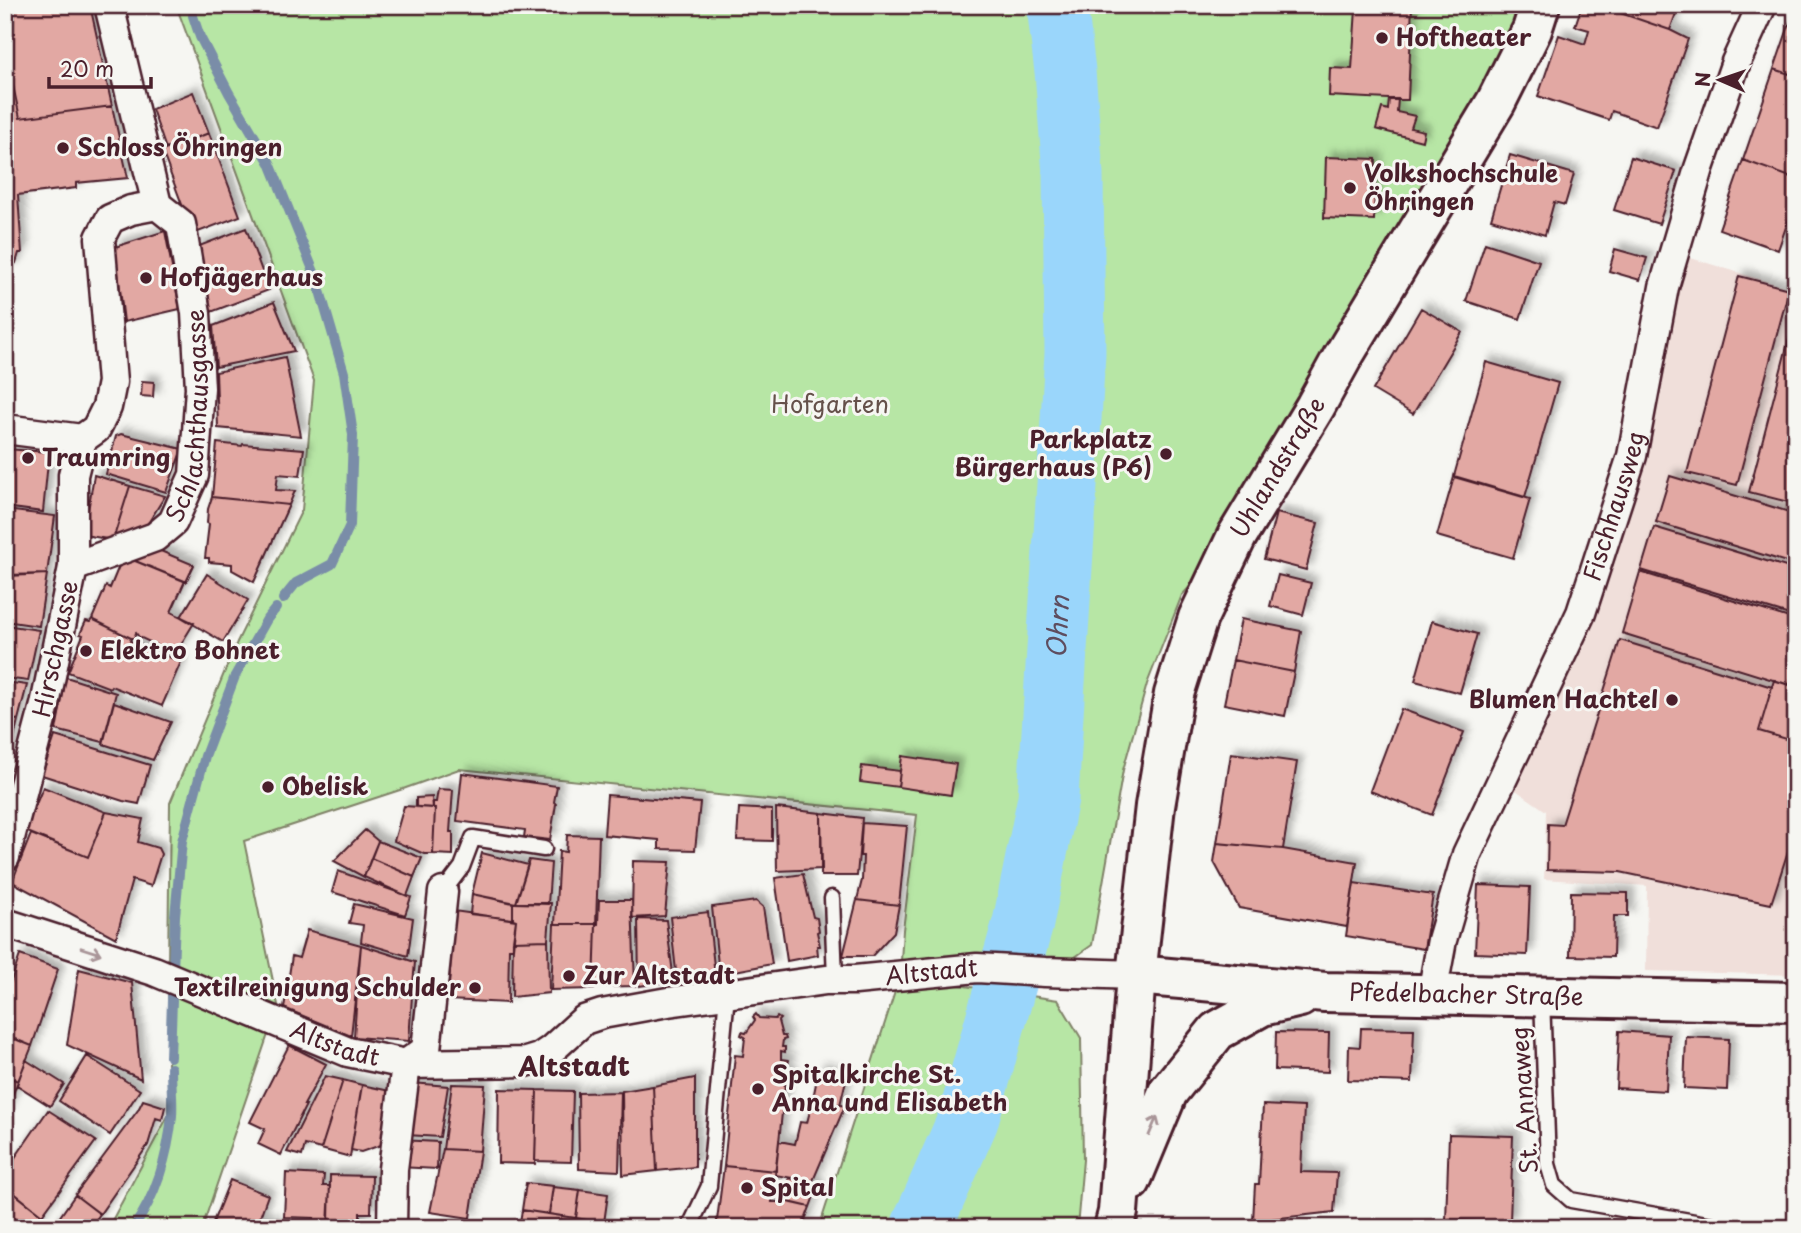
<svg xmlns="http://www.w3.org/2000/svg" width="1801" height="1233" viewBox="0 0 1801 1233" font-family="'Playpen Sans',sans-serif">
  <defs>
    <filter id="shadow"><feDropShadow dx="6" dy="-6" stdDeviation="3.5" flood-color="#0004"/></filter>
  </defs>
  <rect width="100%" height="100%" fill="#f6f6f2"/>
  <filter id="ink" filterUnits="userSpaceOnUse"><feTurbulence type="fractalNoise" baseFrequency=".0143" numOctaves="2"/><feDisplacementMap in="SourceGraphic" scale="14" xChannelSelector="R" yChannelSelector="G"/><feConvolveMatrix kernelMatrix="1 2 1 2 8 2 1 2 1" color-interpolation-filters="sRGB"/></filter>
  <g filter="url(#ink)">
    <path fill="#f0dfda" d="M1684,256L1796,290V975L1646,971L1647,886L1544,879L1546,811L1510,786Z"/>
    <path fill="#b7e6a5" stroke="#808268" stroke-width="2" d="M176,5H1540L1237,536L1182,595L1147,684L1123,770L1092,945L1068,962L904,977L1058,1000L1081,1038L1083,1160L1077,1228H819L900,976L903,930L917,815L459,769L403,789L244,841L278,1005L202,1228H108L168,1116V964L170,803L237,642L302,510L314,381Z"/>
    <g fill="none" stroke-linecap="round" stroke-linejoin="round">
      <path stroke="#7a8da8" stroke-width="10" d="M193,16L200,37L229,93L270,163L316,277L344,373L353,435L350,525L332,564L296,583L283,599
        M170,1057L175,916L182,841L205,756L235,676L267,619L276,608
        M133,1228C156,1197 168,1155 172,1116C173,1101 171,1084 171,1068"/>
      <path stroke="#9ad6fb" stroke-width="61" id="s1" d="M921,1228L968,1120L1023,923L1048,798L1075,353L1073,174L1065,71L1057,5"/>
    </g>
    <path fill="#e2a8a3" stroke="#4a1f2b" stroke-width="2" filter="url(#shadow)" d="M5,5H90L112,106L20,118L5,49Z
      M1333,5H1412L1408,100L1329,96L1330,68L1352,69L1356,9L1333,7Z
      M1582,5H1597L1670,30L1688,39L1657,127L1612,111L1609,120L1538,96L1559,35L1585,44L1589,30L1575,26Z
      M1597,5H1679L1670,30Z
      M1796,5V76L1774,69Z
      M5,49L20,118L112,106L128,178L76,183V188L18,195L22,253H19L16,263L13,266L5,269Z
      M1774,69L1796,76V179L1743,160Z
      M193,92L209,133L166,149L152,109Z
      M1389,99H1398L1397,112L1415,116L1411,128L1424,131L1422,141L1376,129L1382,108L1388,110Z
      M209,133L240,216L193,234L162,151Z
      M1510,155L1574,174L1565,205L1554,202L1545,235L1491,219Z
      M1326,157L1376,159L1374,220L1324,218Z
      M1631,157L1676,171L1659,224L1614,210Z
      M1743,160L1796,179V198L1778,250L1719,229Z
      M246,228L269,290L211,312L199,280L205,278L194,248Z
      M165,231L180,309L124,322L115,247Z
      M1485,243L1539,261L1520,319L1466,301Z
      M1615,249L1647,258L1640,280L1609,271Z
      M1739,276L1789,289L1737,485L1687,473Z
      M274,302L294,351L216,367L213,326Z
      M1421,308L1462,332L1413,414L1373,390Z
      M1796,312V504L1749,492Z
      M285,357L301,436L218,428L216,372Z
      M1486,362L1558,383L1525,497L1454,476Z
      M142,381L154,382L153,397L141,396Z
      M121,434L182,449L166,492L106,474L116,436Z
      M217,443L242,446L243,444L304,449L300,476L278,474L276,490L295,491L289,505L212,497Z
      M5,449L49,452L43,512L5,507Z
      M94,475L130,486L113,540L84,535Z
      M1670,476L1796,514V565L1656,522Z
      M1454,477L1530,499L1513,558L1437,536Z
      M130,486L165,496L142,533L113,540Z
      M212,497L289,505L254,582L232,570V564L209,562V558H205L209,524L207,523L208,509Z
      M5,510L55,516L47,574L5,575Z
      M1276,513L1318,523L1306,570L1264,559Z
      M1654,527L1796,570V617L1641,570Z
      M144,544L194,565L186,582L123,556Z
      M123,556L185,581L171,612L194,623L175,654L139,637L136,633L134,638H131L92,619L106,586L110,588Z
      M1640,572L1796,620V661L1789,685L1622,633Z
      M47,574L39,626L5,621V597L9,576Z
      M207,574L248,600L223,642L181,617Z
      M1278,575L1311,583L1303,615L1270,606Z
      M92,619L131,638L130,641L181,662L162,706L111,686L110,688L68,672L83,635L80,634L86,621L90,622Z
      M1241,619L1301,631L1294,672L1233,660Z
      M1432,621L1477,634L1460,693L1415,681Z
      M5,625L39,630L28,681L5,678Z
      M1620,640L1772,687L1759,731L1796,742V826L1771,904L1620,872L1547,870L1548,824L1562,825Z
      M1233,660L1294,672L1285,716L1224,704Z
      M66,677L116,693L103,742L56,730Z
      M1774,680L1796,687V722L1790,740L1759,731Z
      M5,682L27,685L18,720L5,719Z
      M114,702L171,722L153,760L103,744Z
      M1401,709L1464,732L1432,815L1370,791Z
      M5,719L18,720L10,756H5Z
      M55,736L150,765L139,804L123,801L42,775Z
      M1231,753L1297,762L1283,849L1217,843Z
      M902,756L956,764L951,795L898,787Z
      M862,766L900,771L898,787L860,782Z
      M462,773L557,786L554,802L556,804L550,840L524,837L525,830L457,821Z
      M43,787L106,812L88,857L25,831Z
      M438,789L453,790L450,832H453V855L433,854L435,808H433V802H436Z
      M607,795L700,803L695,850L659,849V840L604,835Z
      M432,797L433,808L416,807V798Z
      M404,806L435,808L433,854H424L394,841Z
      M739,808L772,810V841L737,840Z
      M776,808L821,813L822,869L777,871Z
      M106,812L143,819L138,842L158,848L161,854L151,886L132,880L116,938L12,882L31,834L88,857Z
      M821,813L862,818L857,876H821Z
      M862,823L907,826L899,905L857,900L862,880L863,856H860Z
      M365,830L378,841L364,877L334,861Z
      M567,835L599,836L596,924H555L559,851L566,852Z
      M378,841L422,858L414,877L371,858Z
      M1217,843L1283,849L1357,862L1347,927L1239,908L1214,862Z
      M482,853L528,865L516,903L472,894Z
      M371,858L414,877L407,896L364,877Z
      M529,860L551,863L548,904L516,903Z
      M633,861L670,862L665,916L632,918Z
      M338,871L411,897L405,915L332,892Z
      M803,874L813,917L817,918L819,931L817,932L820,946H817L818,955L787,961L775,878Z
      M1354,883L1433,895L1424,949L1346,936Z
      M1478,885L1530,887L1527,955L1475,953Z
      M1571,892L1628,893V916H1614L1613,957L1570,956Z
      M472,894L513,903V919L470,914Z
      M599,900H632L635,986L594,987L596,924H598Z
      M857,900L899,905L894,932L872,956H843Z
      M756,901L763,907L772,964L719,974L712,907Z
      M513,903H551L548,940L513,941L516,920L513,919Z
      M354,904L413,918L408,956L361,942L363,925L349,923Z
      M454,911L516,920L513,948H509L508,1003L448,1000Z
      M708,912L715,975L677,980L670,917Z
      M638,919L666,920L674,981L639,986Z
      M554,924H596L594,989L551,990Z
      M307,930L361,945L351,1036L284,1008L292,956L299,958Z
      M548,940L549,993L512,997L513,941Z
      M361,945L415,962L412,996L357,993Z
      M20,955L58,969L32,1046L5,1035V986L9,987Z
      M79,969L132,983L141,1079L67,1045Z
      M357,993L412,996L409,1041L354,1037Z
      M756,1014L759,1018L775,1019L777,1017L780,1019L778,1021L782,1036H785L786,1039L783,1040L782,1047H785V1052L781,1051V1059L789,1060L788,1064H786V1071L791,1072L790,1085L785,1084L776,1171L724,1166L735,1055L743,1056L745,1037L741,1035L742,1032L746,1033L755,1020L753,1017Z
      M1361,1028L1414,1029L1412,1082L1348,1080L1349,1046L1360,1047Z
      M1619,1031L1669,1035L1666,1091L1616,1088Z
      M1276,1032L1329,1033L1328,1072L1275,1070Z
      M5,1035L32,1046L18,1081L5,1076Z
      M1686,1037L1729,1039L1727,1090L1684,1088Z
      M289,1045L326,1064L304,1105H306L281,1155L258,1144L265,1129L250,1122Z
      M87,1056L140,1090L110,1135L59,1101Z
      M26,1060L64,1084L50,1106L17,1085Z
      M819,1069L847,1076L840,1105L813,1098Z
      M5,1076L18,1081L5,1114Z
      M325,1076L343,1080L321,1149L305,1145L302,1156L287,1152Z
      M695,1078V1167L657,1171L653,1086Z
      M343,1080L362,1085L350,1157L321,1149Z
      M412,1083L448,1086L440,1137L407,1135Z
      M452,1084L485,1085L480,1151L443,1149Z
      M362,1085L390,1091L381,1145L361,1152L351,1150Z
      M653,1086L657,1171L623,1175L622,1091Z
      M499,1089L537,1090L535,1164L498,1163Z
      M537,1090L573,1091L571,1162L535,1161Z
      M621,1092L619,1171L579,1169L578,1093Z
      M813,1098L845,1106L812,1183L799,1177L798,1179L775,1175L779,1141L795,1144L800,1122L807,1123Z
      M143,1100L165,1107L162,1120L156,1118L148,1145L100,1214L75,1195L138,1110Z
      M1263,1105L1304,1107L1301,1172L1337,1173L1334,1212L1253,1221L1255,1184H1259Z
      M48,1110L96,1141L42,1215L5,1186V1172Z
      M1449,1134L1513,1136L1510,1222L1446,1220Z
      M400,1140L438,1142L437,1169L399,1167Z
      M443,1149L480,1151L470,1218L430,1212Z
      M724,1166L776,1171L772,1202H788L810,1207L802,1228H716Z
      M286,1173L324,1175L323,1186H330L328,1226L313,1225L314,1218L284,1217Z
      M330,1175L372,1176L371,1213H360V1224L329,1223Z
      M789,1178L818,1185L810,1207L781,1200Z
      M230,1180L268,1195L256,1228H222L223,1225L213,1222Z
      M526,1183L553,1186L549,1214L522,1210Z
      M553,1187L580,1190L576,1218L549,1214Z
      M580,1190L608,1194L604,1223L576,1218Z
      M13,1192L42,1215L33,1228H5V1202Z
      M75,1195L100,1214L90,1228H52Z
      M522,1210L600,1222L599,1228H519Z
      M260,1217L277,1225L276,1228H256Z
      M329,1223L371,1225V1228H328Z"/>
    <g fill="none" stroke-linecap="round" stroke-linejoin="round">
      <defs>
        <path id="lane" d="M443,892L462,867L473,838L544,849
          M832,898L835,980
          M1542,997L1548,1164L1554,1185L1571,1200L1729,1228
          M689,1228L709,1186L727,995"/>
        <g id="street">
          <path d="M5,429L82,439L73,475V567L45,705L5,857"/>
          <path d="M82,439L96,429L107,407L112,382L100,238L110,219L131,210L157,205"/>
          <path id="s2" d="M73,567L155,537L173,522L194,475L200,388L196,313L181,224L157,205L109,5"/>
          <path id="s3" d="M5,923L154,971L348,1052L406,1064L526,1062L539,1058L551,1050L584,1020L602,1014L668,1002L826,980H855L977,968L1045,972L1136,975"/>
          <path id="s4" d="M1432,994L1442,940L1467,854L1581,613L1632,456L1664,287L1699,168L1736,62L1762,5"/>
          <path d="M406,1064L426,1050L443,892"/>
          <path d="M392,1228L393,1169L406,1064"/>
        </g>
        <g id="secondary">
          <path id="s5" d="M1136,975L1325,992L1796,1002"/>
          <path d="M1131,1181L1168,1092L1217,1031L1262,1006L1300,997"/>
          <path id="s6" d="M1114,1228L1118,1212L1136,975L1155,806L1174,694L1198,618L1237,536L1315,407L1342,358L1496,102L1532,30L1540,5"/>
        </g>
      </defs>
      <use href="#lane" stroke="#4a1f2b" stroke-width="19"/>
      <use href="#street" stroke="#4a1f2b" stroke-width="33"/>
      <use href="#secondary" stroke="#4a1f2b" stroke-width="44"/>
      <use href="#lane" stroke="#f6f6f2" stroke-width="14"/>
      <use href="#street" stroke="#f6f6f2" stroke-width="28"/>
      <use href="#secondary" stroke="#f6f6f2" stroke-width="38"/>
    </g>
    <defs><path id="oneway-shaft" d="M-6 0H5M1.5-3L5.5 0L1.5 3" fill="none" stroke-width="1.6" stroke-linecap="round" stroke-linejoin="round" transform="scale(1.75)"/></defs>
    <g stroke="#a99598">
      <use href="#oneway-shaft" transform="translate(91 951) rotate(18)"/>
      <use href="#oneway-shaft" transform="translate(1153 1126) rotate(-67)"/>
    </g>
  </g>
  <g fill="#4a1f2b" stroke="#f6f6f2" stroke-width="2.5">
    <circle cx="1382" cy="38" r="7"/>
    <circle cx="63" cy="148" r="7"/>
    <circle cx="1350" cy="188" r="7"/>
    <circle cx="146" cy="278" r="7"/>
    <circle cx="1166" cy="454" r="7"/>
    <circle cx="28" cy="458" r="7"/>
    <circle cx="86" cy="651" r="7"/>
    <circle cx="1672" cy="700" r="7"/>
    <circle cx="268" cy="787" r="7"/>
    <circle cx="569" cy="976" r="7"/>
    <circle cx="475" cy="988" r="7"/>
    <circle cx="758" cy="1089" r="7"/>
    <circle cx="747" cy="1188" r="7"/>
  </g>
  <g text-anchor="middle" stroke-width="6" stroke-linejoin="round" paint-order="stroke">
    <g font-size="24" font-weight="bold" fill="#4a1f2b" stroke="#f6f6f2" text-anchor="start">
      <text x="1396" y="46">Hoftheater</text>
      <text x="77" y="156">Schloss Öhringen</text>
      <text x="1364" y="182">Volkshochschule<tspan x="1364" dy="28">Öhringen</tspan></text>
      <text x="160" y="286">Hofjägerhaus</text>
      <text x="1152" y="448" text-anchor="end">Parkplatz<tspan x="1152" dy="28">Bürgerhaus (P6)</tspan></text>
      <text x="42" y="466">Traumring</text>
      <text x="100" y="659">Elektro Bohnet</text>
      <text x="1658" y="708" text-anchor="end">Blumen Hachtel</text>
      <text x="282" y="795">Obelisk</text>
      <text x="583" y="984">Zur Altstadt</text>
      <text x="461" y="996" text-anchor="end">Textilreinigung Schulder</text>
      <text x="772" y="1083">Spitalkirche St.<tspan x="772" dy="28">Anna und Elisabeth</tspan></text>
      <text x="761" y="1196">Spital</text>
    </g>
    <g font-size="24" fill="#65514a" stroke="#f6f6f2">
      <text x="830" y="413">Hofgarten</text>
    </g>
    <g font-size="24" fill="#4a1f2b" stroke="#f6f6f2">
      <text dy="8" stroke="none"><textPath href="#s2" startOffset="220">Schlachthausgasse</textPath></text>
      <text dy="8" stroke="none"><textPath href="#s6" startOffset="788">Uhlandstraße</textPath></text>
      <text dy="8" stroke="none"><textPath href="#s4" startOffset="523">Fischhausweg</textPath></text>
      <text transform="translate(56 649) rotate(-78)" y="8">Hirschgasse</text>
      <text dy="8" stroke="none"><textPath href="#s3" startOffset="970">Altstadt</textPath></text>
      <text dy="8" stroke="none"><textPath href="#s5" startOffset="331">Pfedelbacher Straße</textPath></text>
      <text dy="8" stroke="none"><textPath href="#s3" startOffset="352">Altstadt</textPath></text>
      <text transform="translate(1525 1100) rotate(-94)" y="8">St. Annaweg</text>
    </g>
    <g font-size="26" font-style="italic" fill="#5e4d5f" stroke="#f6f6f2">
      <text dy="9" stroke="none"><textPath href="#s1" startOffset="621">Ohrn</textPath></text>
    </g>
    <g font-size="26" font-weight="bold" fill="#4a1f2b" stroke="#f6f6f2">
      <text x="574" y="1076">Altstadt</text>
    </g>
  </g>
  <rect width="1801" height="1233" fill="none" stroke="#f6f6f2" stroke-width="28"/>
  <rect x="14" y="14" width="1773" height="1205" fill="none" stroke="#4a1f2b" stroke-width="2.5" filter="url(#ink)"/>
  <g transform="translate(1720 80) rotate(272)" stroke="#f6f6f2" stroke-width="5" paint-order="stroke">
  <path d="M0-5L12 26L0 18L-12 26Z" fill="#4a1f2b"/>
  <text y="-10" font-size="19" font-weight="bold" text-anchor="middle" fill="#4a1f2b">N</text>
  </g>
  <path d="M49 77v10h102v-10" fill="none" stroke="#4a1f2b" stroke-width="3.5"/>
  <text x="60" y="77" font-size="21" fill="#4a1f2b" stroke="#f6f6f2" stroke-width="5" paint-order="stroke">20 m</text>
</svg>
